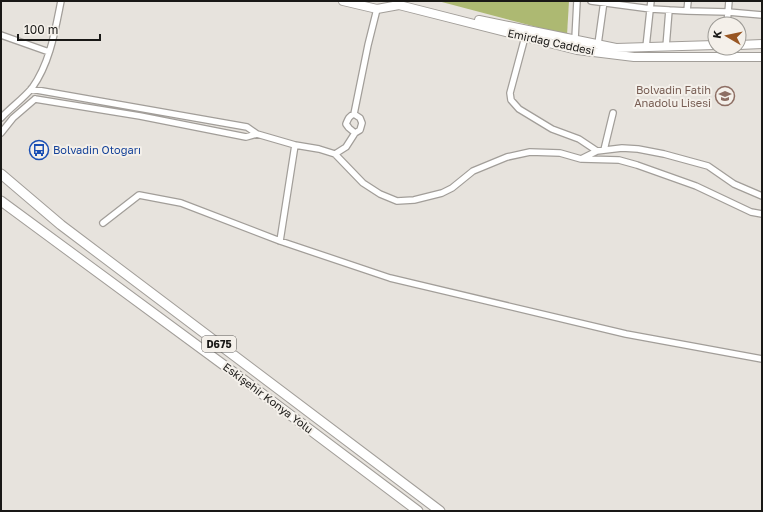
<svg xmlns="http://www.w3.org/2000/svg" width="763" height="512" viewBox="0 0 763 512" font-family="'Golos Text',sans-serif">
  <rect width="100%" height="100%" fill="#e7e3dd"/>
  <path fill="#adb972" d="M438,1H569L567,35Z"/>
  <g fill="none" stroke-linecap="round" stroke-linejoin="round">
    <defs>
      <path id="minor" d="M577,1L575,39L577,50
        M591,1L651,9L687,11L728,12L762,15
        M687,11L688,1
        M727,24L729,1
        M1,35L49,52
        M525,37L510,93L511,100L519,109L552,129L579,139L597,151
        M598,44L604,1
        M646,47L651,1
        M666,47L669,10
        M31,89L247,127L257,134L295,145L319,149L335,154L363,183L380,194L397,201L414,200L442,193L452,188L473,171L507,157L530,152L560,153L581,159L597,151L622,148L638,149L664,154L708,166L734,184L762,196
        M35,99L140,116L246,137L257,134
        M354,114C349,116 348,119 346,124L349,128L355,133
        M1,118C10,108 23,99 32,88C50,63 55,31 61,1
        M1,133L13,118L35,99
        M604,150L613,113
        M335,154L346,147L355,133L360,130L362,123L360,118L354,114L368,45L377,9
        M582,159L619,160L637,165L696,186L751,212L762,214
        M103,223L139,195L181,203L280,241L390,278L626,334L762,359
        M280,241L295,145"/>
      <path id="secondary" d="M343,1L377,9L399,5L577,50L634,57H762
        M479,20L616,48L715,45
        M739,45L762,44"/>
      <path id="trunk" d="M1,174L61,225L440,511
        M1,201L244,380L418,511"/>
    </defs>
    <use href="#minor" stroke="#a29e99" stroke-width="8"/>
    <use href="#secondary" stroke="#a29e99" stroke-width="10"/>
    <use href="#trunk" stroke="#a29e99" stroke-width="11"/>
    <use href="#minor" stroke="#fff" stroke-width="5.5"/>
    <use href="#secondary" stroke="#fff" stroke-width="8"/>
    <use href="#trunk" stroke="#fff" stroke-width="9"/>
  </g>
  <defs>
    <symbol id="school-ring" viewBox="-11 -11 22 22"><circle r="9.5" fill="#f4f0ea" stroke="#8d6e63" stroke-width="1.5"/><path d="M0-5L7-2L0 1L-7-2ZM-4 1L0 2.5L4 1V4Q0 6-4 4Z" fill="#8d6e63"/></symbol>
    <symbol id="bus-ring" viewBox="-11 -11 22 22"><circle r="9.5" fill="#f4f0ea" stroke="#1a4fb4" stroke-width="1.5"/><path d="M-5-6H5V4H4V6H2V4H-2V6H-4V4H-5ZM-3.5-4V0h7V-4ZM-3.5 1.2v1.5H-2V1.2ZM2 1.2v1.5H3.5V1.2Z" fill="#1a4fb4"/></symbol>
  </defs>
  <g fill-rule="evenodd">
    <use href="#school-ring" x="714" y="85" width="22" height="22"/>
    <use href="#bus-ring" x="28" y="139" width="22" height="22"/>
  </g>
  <g text-anchor="middle" stroke-width="4" stroke-linejoin="round" paint-order="stroke">
    <rect fill="#f4f0ea" stroke="#5b5956" stroke-width="1" x="202" y="336" width="34" height="16" rx="3"/>
    <g font-size="10" font-weight="bold" fill="#191816">
      <text x="219" y="348">D675</text>
    </g>
    <g font-size="11" fill="#191816" stroke="#f4f0ea">
      <text transform="translate(551 42) rotate(12)" y="4">Emirdağ Caddesi</text>
      <text transform="translate(268 398) rotate(37)" y="4">Eskişehir Konya Yolu</text>
    </g>
    <g font-size="11" fill="#785e54" stroke="#f4f0ea" text-anchor="end">
      <text x="711" y="94">Bolvadin Fatih<tspan x="711" dy="13">Anadolu Lisesi</tspan></text>
    </g>
    <g font-size="11" fill="#164399" stroke="#f4f0ea" text-anchor="start">
      <text x="53" y="154">Bolvadin Otogarı</text>
    </g>
  </g>
  <rect width="763" height="512" fill="none" stroke="#191816" stroke-width="4"/>
  <g transform="translate(727 36) rotate(279)"><circle r="19" fill="#f4f0ea" stroke="#9c9a95"/>
  <path d="M0-3L7 15L0 10L-7 15Z" fill="#985623"/>
  <text y="-6" font-size="11" font-weight="bold" text-anchor="middle" fill="#191816">K</text>
  </g>
  <path d="M18 34v6h82v-6" fill="none" stroke="#191816" stroke-width="2"/>
  <text x="24" y="34" font-size="12" fill="#191816" stroke="#f4f0ea" stroke-width="3" paint-order="stroke">100 m</text>
</svg>
